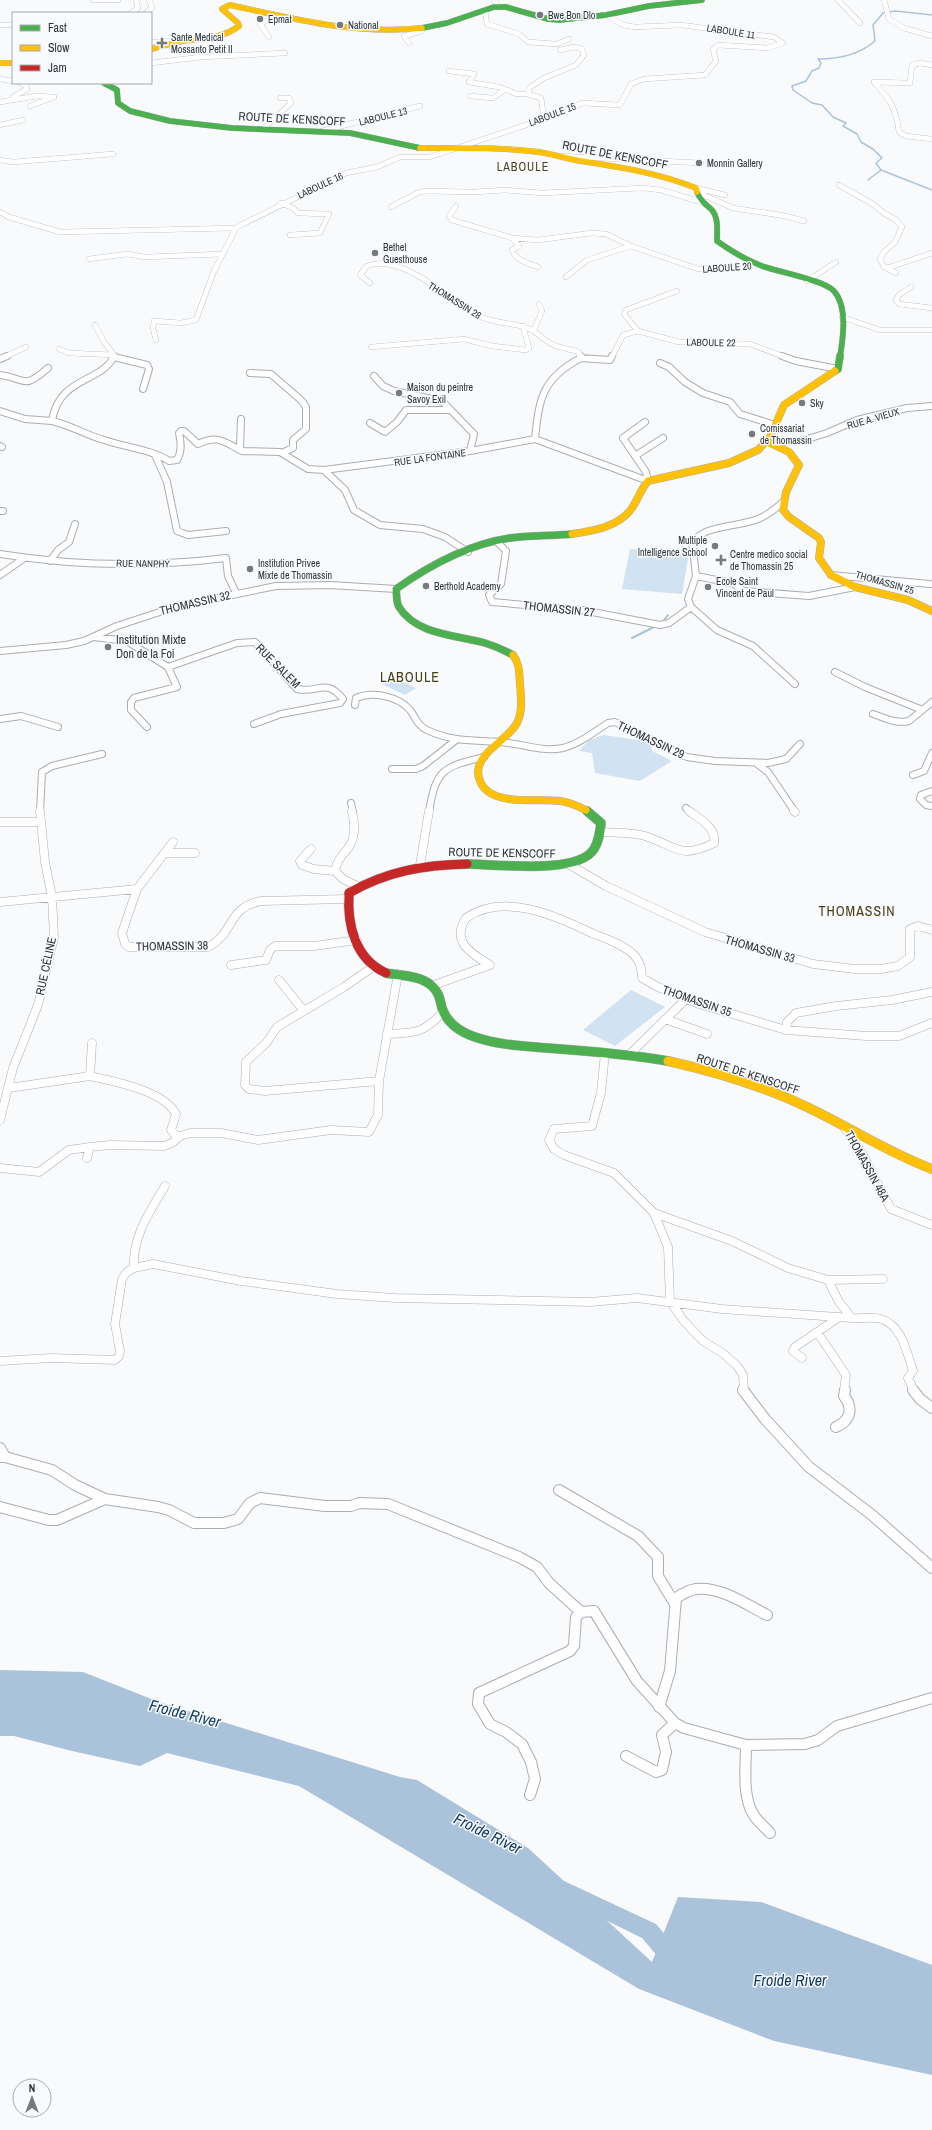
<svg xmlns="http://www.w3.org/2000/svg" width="932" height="2130" viewBox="0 0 932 2130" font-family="'Archivo Narrow',sans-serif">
  <rect width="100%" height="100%" fill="#f9fafc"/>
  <path fill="#d1e2f2" d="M630,549L689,553L682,594L622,589Z
    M393,677L416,688L405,695L382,684Z
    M604,735L651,742L652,751L672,761L640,781L595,773L592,753L579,751L589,740Z
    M631,990L665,1007L615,1046L583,1030Z"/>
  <path fill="#abc3da" d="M0,1670L83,1672L159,1702L400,1777L417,1780L528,1848L652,1962L678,1897L761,1902L932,1965V2075L774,2041L639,1989L299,1786L167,1753L140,1766L72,1751L14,1736H0Z"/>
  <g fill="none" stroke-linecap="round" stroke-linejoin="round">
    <path stroke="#abc3da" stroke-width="1.5" d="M881,170L932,190
      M868,180L881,170L876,163L882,158L873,149L861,142L857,134L843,126L846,123L833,117L822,105L812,103L793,90L792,86L806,81L812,71L819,68L821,63L818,59C839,59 859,55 875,41L873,25L883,13L895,11L932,15"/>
    <path stroke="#abc3da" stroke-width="2" d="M662,623L668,615
      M632,638L656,626"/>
    <path fill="#abc3da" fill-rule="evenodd" d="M564,1881L656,1924L679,1951L682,1958L679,1965L672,1968L665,1965L642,1938L557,1896L554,1890L557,1884Z"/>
    <defs>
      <path id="street-far3" d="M93,0H118
        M494,0L499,7
        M838,0L860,23
        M884,0L889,19L904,28L932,36
        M485,10L487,24L519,34L528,42L557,44L569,39
        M131,13L138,8L136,0
        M146,13L152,7L149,0
        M0,25H13
        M269,37L260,24L279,15
        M151,42L181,41
        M409,43L404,36L422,31L423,28
        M151,63L201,57L285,53
        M449,71L474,74L469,82L499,87L517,94H528
        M0,79L13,81
        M874,82C890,100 896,107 899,132L906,136L932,139
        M874,82L910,83L912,65L920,63L932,65
        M470,96L493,98L504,90
        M13,97L27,89L26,86L20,83
        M0,102L37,96L54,97L30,106
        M544,119L541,98L528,94L529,88L544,78L576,65L584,55L582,49L574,47L560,50
        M0,125L23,120
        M263,129L291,103L289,98H280
        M322,131L420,106
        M559,156L701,163
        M0,160L13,162L113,154
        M839,185L871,203L884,213L896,220L902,227L895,242L884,252L880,259L884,267L896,273
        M696,188L725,195
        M699,193L733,208L786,216L804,221
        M281,203L293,208L298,213L329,214L320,233L290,235
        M456,206L449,216L452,220L512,238L538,240L592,233L606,234L631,246L698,269L760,265
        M391,207L419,192L426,191L474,192L506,190L542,193L643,188L661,190L701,202
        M0,212L9,217L60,232L236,228
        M512,238L519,246L512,250C516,261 528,263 538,267
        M89,259L127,254L145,257L223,254
        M884,267H890L932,253
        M566,277L587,260L631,246
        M807,281L836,262
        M370,283L360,275L367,266C401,252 448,299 477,315C493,324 511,322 527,328C538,331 541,339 550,343C558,348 570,349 579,352L580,357
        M911,287L899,295L896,300L899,304L932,308
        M677,291L626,310L624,314L638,331L679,342L750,344L785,357
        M842,317L880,330H932
        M95,325L104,342L114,355L113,357
        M534,330L542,311L539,304
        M156,340L153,328L154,321L181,323L196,320L214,271L236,228L241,225L346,173L377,167L400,157H430L562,113L582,103L620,105L631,84L644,79L705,75L716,61L713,50L718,45L767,48L783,43L774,37L681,25L635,27L623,25L606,15
        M371,347L464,339L492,346L526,350L529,348L523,326
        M59,349L69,353L114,355
        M4,357L26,347
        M612,357L623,335L638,331"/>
      <path id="street-far2" d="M114,356C102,383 59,376 52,421C70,425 84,434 101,439C123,447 151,449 169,461L177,460C182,451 181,443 179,433L181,431H184L198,444C218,434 224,442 242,451
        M581,356L579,359C542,379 539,399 535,439L648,481
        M782,356L796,361L838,369
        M114,357L147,365L149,369L143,389
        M580,358L610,360L612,356
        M0,359L7,356
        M660,363L669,367L685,382L703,393L730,402L740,414L775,425
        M250,373L271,374L302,401L306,407V429L293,440V448L282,453
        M0,375C26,378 22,391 48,368
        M374,376L383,386L394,391L442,401L474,434L470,451
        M0,411L25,419L52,421
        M241,419L240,448L242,451L280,452L308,469L324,470L345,490L354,510L380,525L423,529L445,537L468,552
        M645,422L623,438L646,472L648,481
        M370,423L385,432L397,422L406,410H450
        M768,442L801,441L827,433L857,420L907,408L932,406
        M0,446L2,447
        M155,455L167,482L177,531L188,535L226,531
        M635,456L663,438
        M324,470L470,451L535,439
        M783,502C754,529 741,520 708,531C702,533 697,538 692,541L696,576L688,599L691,607L717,630L753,646L795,684
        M0,511H3
        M497,542L506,551L501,584L489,595L492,602L582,610L660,625L669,623L691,607
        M0,554C74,566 152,567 226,558L228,576L236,593
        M50,561L58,550L69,542L75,524
        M0,575L23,559
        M831,575L930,584
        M696,576L732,583L744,591L809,596L855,587
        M94,637L127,641L168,667L177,687L134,698L131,702V710L147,727
        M0,651L66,645L84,641L117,626L178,606L276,586L330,585L396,589
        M168,667L237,643L255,642L297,689C318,694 325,677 343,699L340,703L281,714L254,724
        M835,672L865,687L920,709
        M355,705L356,698C372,691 398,696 410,710C416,718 417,725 427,730C457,744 478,739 508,743C526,745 544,752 563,748C579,744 594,732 608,723L615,722L687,757L715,761L768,763L786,759L800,744
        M873,714C885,718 896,724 909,721L932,702
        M0,719L21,716L58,727
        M756,763L768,772L795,812
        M392,769H416L423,766L456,740
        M913,775L924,771L932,753
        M932,791L921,795L920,799L926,805L932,806
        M351,803L353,812
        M686,808L690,812
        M40,812L42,772L52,766L102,754
        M429,812C436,768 444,767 484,757"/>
      <path id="street-far1" d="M352,811C355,823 356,836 349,847C342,856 337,860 335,871L343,879L357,886
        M794,811L795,812
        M0,822H40
        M602,832C616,833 631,832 645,836C676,846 680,860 714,843C717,828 700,819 689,811
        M173,842L137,889L122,933L125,944L129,947H208C234,935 227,907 261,901L347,899
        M311,849L300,861L302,865L314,869L335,871
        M165,853H195
        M420,865L429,811
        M570,865L606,886L705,932L813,964L855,969H881L898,966L910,957V929L918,926L932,930
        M0,902L137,889
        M231,965L266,960L270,950L275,946H314L357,940
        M373,967L344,987L277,1027L267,1042L246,1062L245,1085L249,1089L265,1091L379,1081
        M279,980L304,1011
        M434,985L490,965C472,954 450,942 466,918C505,891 557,917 594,934C607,939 624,945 634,955C640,961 642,970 642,978L658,987L699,1004L786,1030L866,1036H899L932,1023
        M665,1019L707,1034
        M786,1030L787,1022L796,1013L836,1006L892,1000L932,992
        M387,1034C416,1033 424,1033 444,1011
        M92,1043L90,1076C115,1082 163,1090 176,1114L171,1130L175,1135L180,1136
        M605,1053L601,1093L592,1126L554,1129L549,1140L554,1149L564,1155L614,1173L654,1213L668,1247L670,1301L683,1320L703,1341L724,1354L738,1367L743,1375L744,1391
        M629,1055L686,999
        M9,1088L90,1076
        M0,1120L13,1068L38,1005L54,937L52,897L45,862L40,811
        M844,1127L863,1155L891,1209L932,1225
        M87,1158L90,1147L110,1145L164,1146L172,1143L180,1136L190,1133H221L258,1140L331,1130L369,1132L378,1115L379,1081L398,974
        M0,1168L39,1172L69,1150L90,1147
        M654,1213L732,1241L788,1268L828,1280L839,1302L852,1318C861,1319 872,1316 881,1319C902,1325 907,1353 913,1371L908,1378L914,1391
        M134,1268C132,1237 150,1211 165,1186
        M828,1280L883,1279
        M817,1332L846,1375L844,1391
        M802,1358L793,1351L795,1347L838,1318
        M0,1361L51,1358L115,1360L119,1356L120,1351L115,1324L122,1279L127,1272L134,1268L153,1264L241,1281L337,1294L395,1298L590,1302L637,1298L722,1309L852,1318"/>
      <path id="street" d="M743,1390L765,1419L809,1467L872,1515L932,1568
        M913,1390L920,1399L932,1408
        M836,1427C850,1421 854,1409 844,1396L845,1390
        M0,1448L5,1457H0
        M5,1457L52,1470L75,1485L105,1499L158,1507L169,1510L194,1523H224L238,1519L250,1503L260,1498L325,1506H351L359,1503L388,1504L519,1557L537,1567L549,1583L581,1612
        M559,1490L638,1536L658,1557V1576L675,1604
        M0,1507L49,1520H57L105,1499
        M659,1707L670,1671L676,1598C682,1594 689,1590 696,1589C720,1586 747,1605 767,1615
        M746,1745C746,1766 742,1795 753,1814C757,1821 765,1827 770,1833
        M626,1756L656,1772L662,1770L666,1752L662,1735L675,1723
        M530,1795L535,1779L531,1762L522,1744L506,1732L490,1724L478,1704L479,1693L570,1651L574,1646L576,1617L581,1612L594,1611L637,1681L675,1723L684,1728L746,1745L805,1744L818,1740L837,1726L932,1698"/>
      <path id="fast-far2" d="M422,28L447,23L494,7H506L548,19L559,20L606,15L649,6L702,0
        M104,83L117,90L118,103L130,111L170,121L232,128L350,133L420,148
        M697,192C701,201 704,203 711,209C719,217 717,231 717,241C731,251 746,260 762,266C779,272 824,280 834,291C848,307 843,338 840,357"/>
      <path id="fast-far1" d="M835,371L838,369L840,356
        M513,655C504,650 495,646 485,643C457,635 416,635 399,607C396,602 397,595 396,589C430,565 469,544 510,538C531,535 552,536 572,534
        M586,810L588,812"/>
      <path id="fast" d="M467,864C496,864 578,875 594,849C599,841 600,832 601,823L587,811
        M386,973C401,976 420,975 432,986C439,992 440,1000 442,1008C447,1023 460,1032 475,1037C498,1045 523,1046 547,1048C588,1051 628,1054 668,1061"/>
      <path id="slow-far2" d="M151,49C161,47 171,43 182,41C202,38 222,39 239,26L238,23L222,9L230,5C294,19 356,35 422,28
        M0,63H13
        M420,148C459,148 500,147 539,152C553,154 567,159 581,161C620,167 658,173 696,188L697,192"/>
      <path id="slow-far1" d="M768,442L789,452L799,465L786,492L783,510L789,517L819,538L821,542L819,558L831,575L855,587L908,600L932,611
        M572,534C593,531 619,527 632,508C638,499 641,489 648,481L729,463L758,450L770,437L784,405L835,371
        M513,655C520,664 519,673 520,684C521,697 523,711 517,723C508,741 472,754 479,778C487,808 536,798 560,801C569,802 578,806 586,810"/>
      <path id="slow" d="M668,1061C717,1072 764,1086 809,1108C851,1128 889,1153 932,1169"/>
      <path id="jam" d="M386,973C355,959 347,925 349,893C387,871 424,865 467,864"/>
    </defs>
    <use href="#street-far3" stroke="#abaeb1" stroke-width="5.5"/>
    <use href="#street-far2" stroke="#abaeb1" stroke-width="8"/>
    <use href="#street-far1" stroke="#abaeb1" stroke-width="9"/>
    <use href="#street" stroke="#abaeb1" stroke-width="12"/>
    <use href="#fast-far2" stroke="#abaeb1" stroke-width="6"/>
    <use href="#fast-far1" stroke="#abaeb1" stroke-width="8"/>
    <use href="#fast" stroke="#abaeb1" stroke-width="10"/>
    <use href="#slow-far2" stroke="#abaeb1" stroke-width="6"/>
    <use href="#slow-far1" stroke="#abaeb1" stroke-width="8"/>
    <use href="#slow" stroke="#abaeb1" stroke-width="10"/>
    <use href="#jam" stroke="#abaeb1" stroke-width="10"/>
    <use href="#street-far3" stroke="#fefeff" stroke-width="5"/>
    <use href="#street-far2" stroke="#fefeff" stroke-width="6"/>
    <use href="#street-far1" stroke="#fefeff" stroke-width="8"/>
    <use href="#street" stroke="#fefeff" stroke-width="10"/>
    <use href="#fast-far2" stroke="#4caf50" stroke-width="5.5"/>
    <use href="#fast-far1" stroke="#4caf50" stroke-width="7"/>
    <use href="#fast" stroke="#4caf50" stroke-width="9"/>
    <use href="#slow-far2" stroke="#ffc107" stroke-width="5.5"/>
    <use href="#slow-far1" stroke="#ffc107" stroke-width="7"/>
    <use href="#slow" stroke="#ffc107" stroke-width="9"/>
    <use href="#jam" stroke="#c62828" stroke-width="9"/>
  </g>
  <g fill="#76797d" stroke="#f8fafd" stroke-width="1.5">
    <circle cx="540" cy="15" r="4"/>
    <circle cx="260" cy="19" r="4"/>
    <circle cx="340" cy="25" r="4"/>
    <path d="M160 37h4v4h4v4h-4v4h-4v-4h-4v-4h4z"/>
    <circle cx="699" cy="163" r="4"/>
    <circle cx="375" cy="253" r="4"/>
    <circle cx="399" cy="393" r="4"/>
    <circle cx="802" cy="403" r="4"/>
    <circle cx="752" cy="434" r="4"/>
    <circle cx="715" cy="546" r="4"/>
    <path d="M719 554h4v4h4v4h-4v4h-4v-4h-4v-4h4z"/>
    <circle cx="250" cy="569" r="4"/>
    <circle cx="426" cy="586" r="4"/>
    <circle cx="708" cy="587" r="4"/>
    <circle cx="108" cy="647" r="4"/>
  </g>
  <g text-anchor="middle" stroke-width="3" stroke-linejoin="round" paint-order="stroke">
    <g font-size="10" fill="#2f3439" stroke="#f8fafd" text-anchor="start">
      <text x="548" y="19">Bwe Bon Dlo</text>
      <text x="268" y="23">Epmat</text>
      <text x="348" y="29">National</text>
      <text x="171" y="41">Sante Medical<tspan x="171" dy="12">Mossanto Petit II</tspan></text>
      <text x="707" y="167">Monnin Gallery</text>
      <text x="383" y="251">Bethel<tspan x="383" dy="12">Guesthouse</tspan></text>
      <text x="407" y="391">Maison du peintre<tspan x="407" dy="12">Savoy Exil</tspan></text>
      <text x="810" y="407">Sky</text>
      <text x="760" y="432">Comissariat<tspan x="760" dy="12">de Thomassin</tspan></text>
      <text x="707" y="544" text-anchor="end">Multiple<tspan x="707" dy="12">Intelligence School</tspan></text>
      <text x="730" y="558">Centre medico social<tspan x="730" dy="12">de Thomassin 25</tspan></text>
      <text x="258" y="567">Institution Privee<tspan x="258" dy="12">Mixte de Thomassin</tspan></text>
      <text x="716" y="585">Ecole Saint<tspan x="716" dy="12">Vincent de Paul</tspan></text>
      <text x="434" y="590">Berthold Academy</text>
    </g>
    <g font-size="10" fill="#2f3439" stroke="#f8fafd">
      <text transform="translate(731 31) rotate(9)" y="4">LABOULE 11</text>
      <text transform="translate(552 114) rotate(-21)" y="4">LABOULE 15</text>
      <text transform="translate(383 116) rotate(-14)" y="4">LABOULE 13</text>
      <text transform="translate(320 185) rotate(-25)" y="4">LABOULE 16</text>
      <text transform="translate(727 267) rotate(-4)" y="4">LABOULE 20</text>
      <text transform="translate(455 300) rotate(32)" y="4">THOMASSIN 28</text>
      <text transform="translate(711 342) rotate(1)" y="4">LABOULE 22</text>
      <text transform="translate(873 418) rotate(-16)" y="4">RUE A. VIEUX</text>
      <text transform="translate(430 457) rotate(-8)" y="4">RUE LA FONTAINE</text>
      <text transform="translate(143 563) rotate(1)" y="4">RUE NANPHY</text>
      <text transform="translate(885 582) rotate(16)" y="4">THOMASSIN 25</text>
    </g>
    <g font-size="12" fill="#2f3439" stroke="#f8fafd">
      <text transform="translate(292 119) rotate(3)" y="4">ROUTE DE KENSCOFF</text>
      <text transform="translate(615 155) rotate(11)" y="4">ROUTE DE KENSCOFF</text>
      <text transform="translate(195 603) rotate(-13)" y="4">THOMASSIN 32</text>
      <text transform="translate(559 609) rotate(6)" y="4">THOMASSIN 27</text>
      <text transform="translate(278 666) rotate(45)" y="4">RUE SALEM</text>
      <text transform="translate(651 740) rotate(25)" y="4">THOMASSIN 29</text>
      <text transform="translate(502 853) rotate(1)" y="4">ROUTE DE KENSCOFF</text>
      <text transform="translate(172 946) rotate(-1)" y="4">THOMASSIN 38</text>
      <text transform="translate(760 949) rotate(16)" y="4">THOMASSIN 33</text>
      <text transform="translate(46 966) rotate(-78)" y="4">RUE CÉLINE</text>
      <text transform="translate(697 1001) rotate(19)" y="4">THOMASSIN 35</text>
      <text transform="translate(748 1074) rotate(18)" y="4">ROUTE DE KENSCOFF</text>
      <text transform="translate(867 1166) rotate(61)" y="4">THOMASSIN 48A</text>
    </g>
    <g font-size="12" letter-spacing="1" fill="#493f16" stroke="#f8fafd">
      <text x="523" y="171">LABOULE</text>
    </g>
    <g font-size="12" fill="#2f3439" stroke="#f8fafd" text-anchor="start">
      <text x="116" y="644">Institution Mixte<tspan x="116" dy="14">Don de la Foi</tspan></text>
    </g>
    <g font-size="14" letter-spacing="1" fill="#493f16" stroke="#f8fafd">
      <text x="410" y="682">LABOULE</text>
      <text x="857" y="916">THOMASSIN</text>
    </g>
    <g font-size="16" font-style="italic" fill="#113b5a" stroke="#f8fafd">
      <text transform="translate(185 1713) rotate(14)" y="6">Froide River</text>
      <text transform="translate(488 1833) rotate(26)" y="6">Froide River</text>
      <text x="790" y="1986">Froide River</text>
    </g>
  </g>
  <rect x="12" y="12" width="140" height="72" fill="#f8fafd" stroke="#a8abaf"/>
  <rect x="20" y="25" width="20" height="6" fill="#4caf50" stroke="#a8abaf"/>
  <text x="48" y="32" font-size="12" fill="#2f3439">Fast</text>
  <rect x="20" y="45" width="20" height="6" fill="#ffc107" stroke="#a8abaf"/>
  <text x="48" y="52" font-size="12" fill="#2f3439">Slow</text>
  <rect x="20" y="65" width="20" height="6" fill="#c62828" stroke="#a8abaf"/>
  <text x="48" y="72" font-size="12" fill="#2f3439">Jam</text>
  <g transform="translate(32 2098)"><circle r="19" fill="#f8fafd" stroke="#a8abaf"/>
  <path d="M0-3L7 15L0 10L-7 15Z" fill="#76797d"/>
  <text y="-6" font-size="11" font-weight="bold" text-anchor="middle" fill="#2f3439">N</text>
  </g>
</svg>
